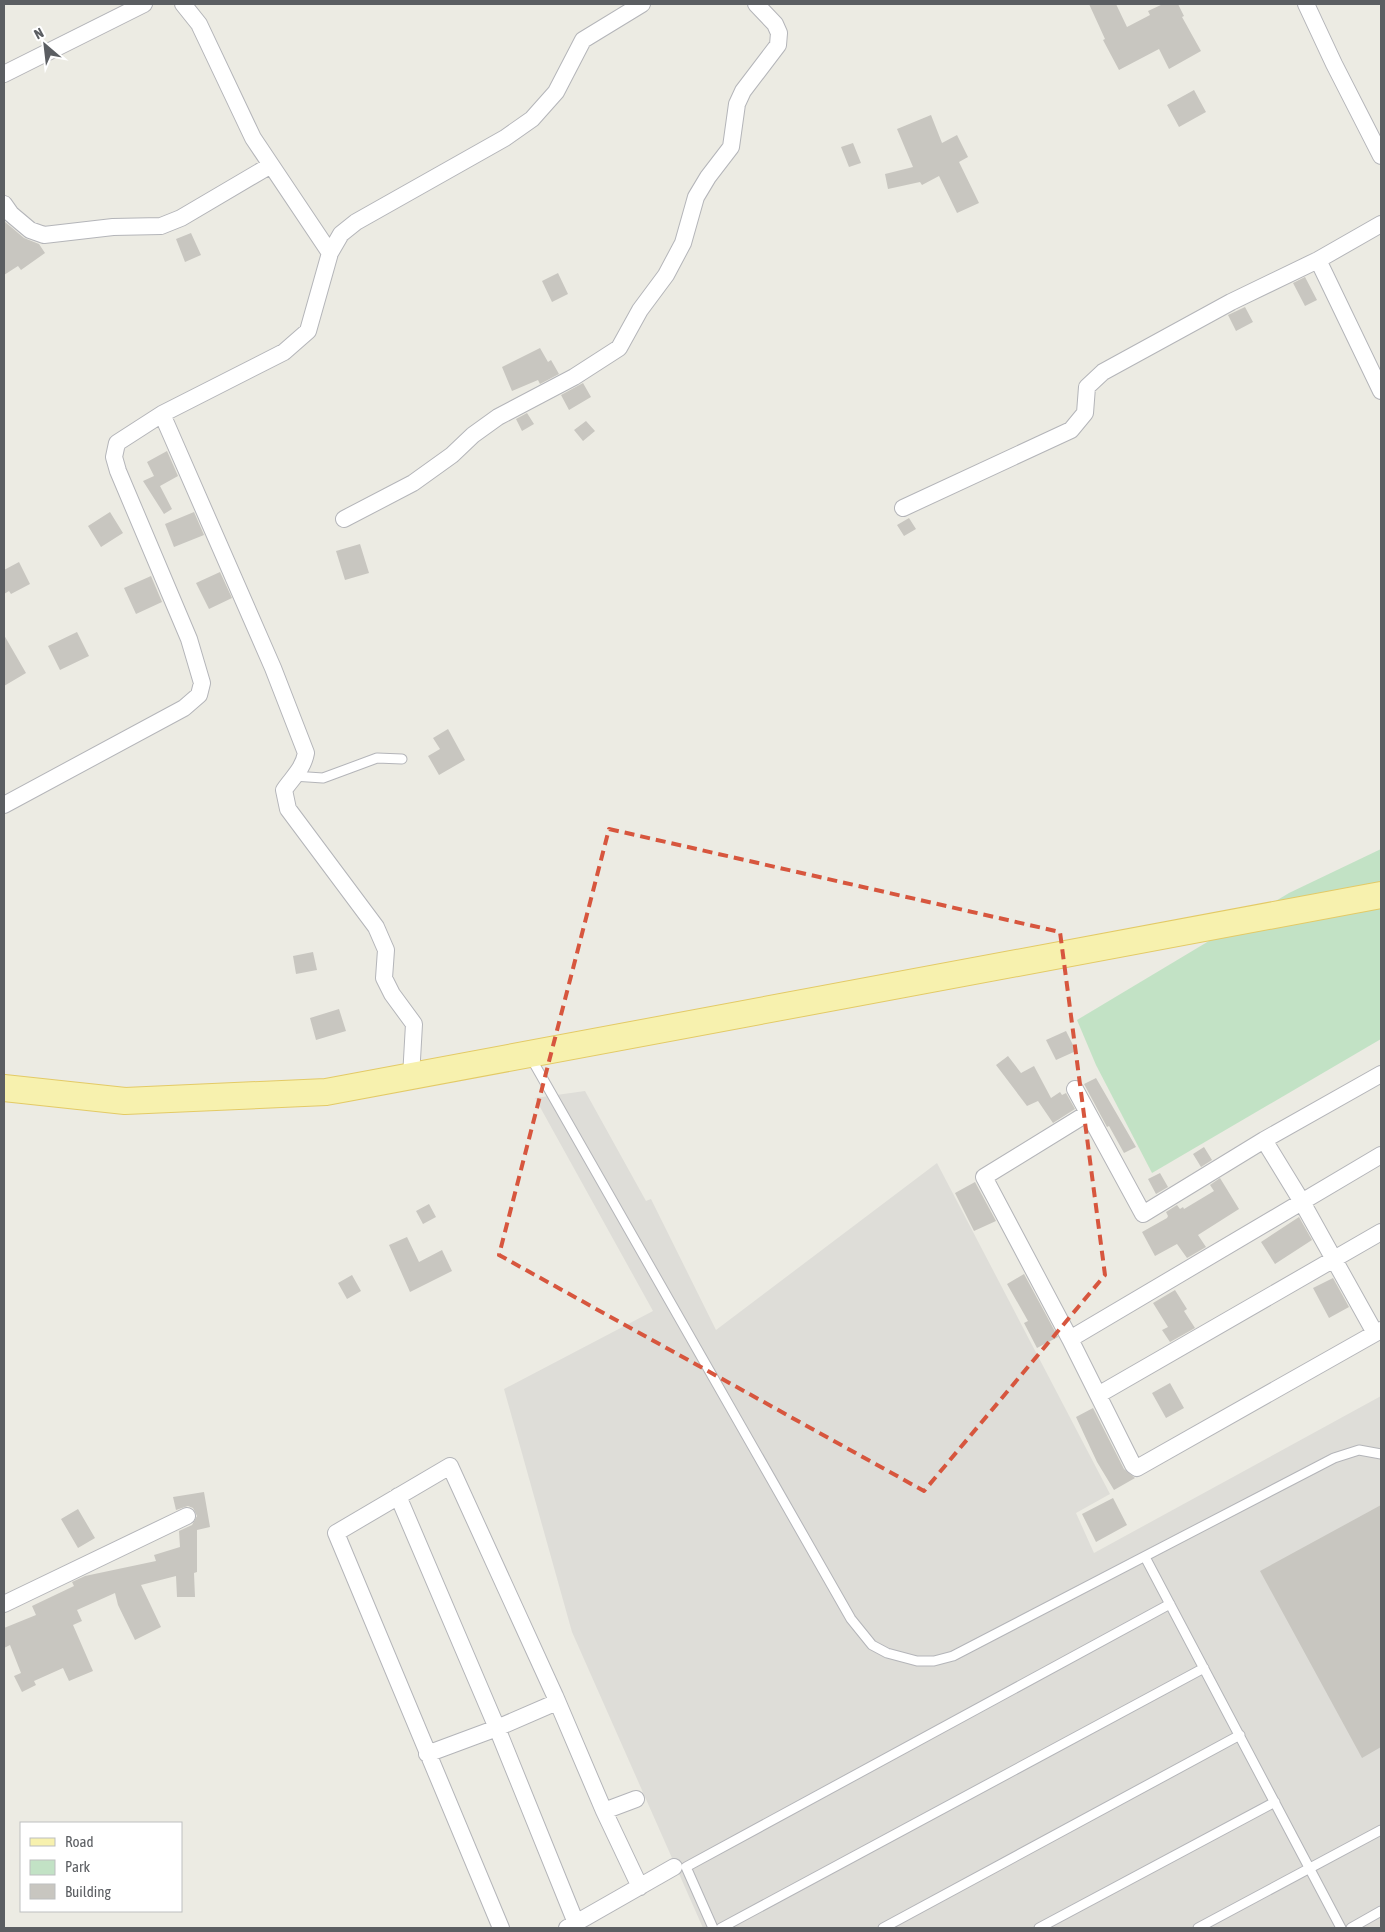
<svg xmlns="http://www.w3.org/2000/svg" width="1385" height="1932" viewBox="0 0 1385 1932" font-family="'Asap Condensed',sans-serif">
  <rect width="100%" height="100%" fill="#ecebe3"/>
  <path fill="#deddd8" d="M585,1091L646,1201L651,1199L716,1330L937,1163L1110,1494L1076,1513L1094,1553L1381,1396V1928H703L572,1632L504,1389L653,1311L535,1098Z"/>
  <path fill="#c2e2c5" d="M1381,849V1039L1152,1173L1096,1065L1077,1020L1289,893Z"/>
  <path fill="#c8c6c0" d="M1089,4H1116L1127,27L1150,15L1148,11L1163,4H1178L1184,16L1182,17L1201,51L1169,69L1159,49L1119,70L1103,40L1105,39Z
    M1194,90L1206,112L1179,127L1167,105Z
    M931,115L942,143L957,135L968,157L959,162L979,203L957,213L939,176L922,185L920,182L888,189L885,174L913,167L897,129Z
    M853,143L861,163L849,167L841,147Z
    M4,221L24,238L39,244L45,253L21,270L18,266L4,275Z
    M191,233L201,255L185,262L176,239Z
    M558,273L568,294L552,302L542,281Z
    M1305,277L1317,300L1305,306L1293,283Z
    M1245,307L1253,322L1236,331L1228,315Z
    M540,348L548,362L551,360L559,374L540,384L538,380L512,391L502,367Z
    M583,383L591,397L569,410L561,395Z
    M527,413L534,424L522,431L516,419Z
    M586,421L595,431L583,441L574,430Z
    M167,451L178,476L160,486L172,509L164,514L143,481L154,476L147,462Z
    M110,512L123,533L101,547L88,526Z
    M194,512L204,535L174,547L165,524Z
    M909,518L916,529L904,536L897,525Z
    M360,544L369,573L345,580L336,551Z
    M19,562L30,584L11,594L9,591L4,594V570Z
    M220,572L232,598L209,609L196,583Z
    M151,576L162,602L136,614L124,588Z
    M77,632L89,656L60,670L48,646Z
    M4,635L26,673L4,686Z
    M448,729L465,760L439,775L428,756L440,749L433,738Z
    M313,952L317,970L296,974L293,956Z
    M339,1009L346,1031L316,1040L310,1018Z
    M1066,1031L1076,1051L1056,1060L1046,1040Z
    M1008,1056L1021,1073L1034,1066L1051,1098L1060,1092L1062,1095L1066,1093L1075,1109L1053,1123L1038,1101L1027,1106L996,1065Z
    M1096,1078L1136,1147L1124,1153L1109,1126L1107,1127L1084,1084Z
    M1204,1147L1212,1160L1201,1167L1193,1154Z
    M1160,1173L1168,1187L1156,1194L1148,1179Z
    M1220,1178L1239,1209L1198,1235L1206,1247L1187,1258L1177,1244L1155,1256L1142,1232L1167,1218L1168,1216L1166,1212L1177,1205L1180,1209L1183,1207L1184,1209L1214,1191L1210,1185Z
    M975,1182L996,1221L974,1231L955,1193Z
    M429,1204L436,1217L423,1224L416,1211Z
    M1299,1217L1312,1240L1275,1264L1261,1242Z
    M407,1237L419,1262L442,1250L452,1271L410,1292L389,1245Z
    M1024,1274L1058,1337L1037,1348L1024,1323L1028,1321L1007,1284Z
    M352,1275L361,1291L347,1299L338,1283Z
    M1333,1278L1349,1307L1329,1318L1313,1288Z
    M1175,1290L1187,1309L1184,1311L1195,1328L1170,1342L1162,1330L1168,1327L1153,1303Z
    M1170,1383L1184,1408L1166,1418L1152,1393Z
    M1093,1408L1124,1469L1135,1478L1114,1490L1097,1462L1076,1417Z
    M204,1492L210,1527L197,1530V1572L194,1573L195,1597H177L176,1576L141,1585L161,1627L135,1640L118,1605L115,1593L77,1610L82,1621L73,1625L93,1671L69,1681L63,1668L34,1681L36,1685L22,1692L14,1676L21,1673L10,1645L4,1648V1628L36,1615L32,1606L74,1586L72,1582L85,1576L156,1561L154,1555L180,1547L179,1531L192,1525L197,1516L193,1508L188,1506L176,1510L173,1497Z
    M1113,1498L1127,1525L1096,1542L1082,1514Z
    M1381,1505V1747L1362,1758L1260,1571Z
    M78,1509L95,1538L78,1548L61,1519Z"/>
  <g fill="none" stroke-linecap="round" stroke-linejoin="round">
    <defs>
      <path id="lane" d="M293,776L323,778L377,758L402,759
        M531,1058L851,1619L872,1645L887,1653L917,1661H934L953,1656L1334,1458L1359,1450L1381,1454
        M1145,1557L1341,1928
        M713,1928L686,1867L1170,1604
        M721,1928L1204,1668
        M883,1928L1240,1735
        M1039,1928L1275,1802
        M1198,1928L1381,1830
        M1351,1928L1381,1911"/>
      <path id="street" d="M183,4L199,24L253,138L330,253
        M1306,4L1334,64L1381,156
        M4,74L144,4
        M4,204L11,214L30,230L44,235L113,227L161,226L181,218L271,165
        M1318,260L1381,391
        M162,414L273,668L306,753C303,769 293,777 284,790L288,809L376,927L386,950L384,978L392,994L414,1024L411,1077
        M903,508L1071,430L1085,413L1087,387L1103,372L1231,302L1318,260L1381,224
        M344,519L413,483L452,455L473,435L498,417L574,377L619,348L640,310L666,275L683,243L696,197L708,177L731,147L737,104L743,91L778,45L779,33L775,24L756,4
        M4,805L184,708L199,695L202,683L189,639L118,471L114,457L117,443L162,414L284,352L308,331L330,253L341,234L356,222L505,138L532,119L556,92L583,40L642,4
        M1075,1089L1143,1214L1264,1140L1381,1074
        M1088,1113L984,1177L1070,1339L1133,1465L1137,1468L1381,1330
        M1264,1140L1302,1202L1375,1333
        M1070,1339L1381,1155
        M1098,1395L1381,1232
        M398,1496L497,1728L576,1923
        M4,1604L187,1516
        M427,1754L497,1728L557,1702
        M604,1811L636,1799
        M501,1928L336,1533L450,1466L555,1696L604,1811L640,1887
        M567,1928L674,1867"/>
      <path id="primary" d="M4,1088L125,1101L326,1092L1381,895"/>
    </defs>
    <use href="#lane" stroke="#b4b5b9" stroke-width="11"/>
    <use href="#street" stroke="#b4b5b9" stroke-width="18"/>
    <use href="#primary" stroke="#e3ca66" stroke-width="28"/>
    <use href="#lane" stroke="#fff" stroke-width="9"/>
    <use href="#street" stroke="#fff" stroke-width="16"/>
    <use href="#primary" stroke="#f7f1ae" stroke-width="26"/>
  </g>
  <path fill="none" stroke="#d7563e" stroke-width="4" stroke-dasharray="10 6" stroke-linejoin="round" d="M609,829L1060,932L1105,1275L924,1491L499,1255Z"/>
  <rect width="1385" height="1932" fill="none" stroke="#5b5e62" stroke-width="10"/>
  <rect x="20" y="1822" width="162" height="90" fill="#ffffff" stroke="#bdbfc0"/>
  <rect x="30" y="1838" width="25" height="8" fill="#f7f1ae" stroke="#bdbfc0"/>
  <text x="65" y="1847" font-size="15" fill="#5b5e62">Road</text>
  <rect x="30" y="1860" width="25" height="15" fill="#c2e2c5" stroke="#bdbfc0"/>
  <text x="65" y="1872" font-size="15" fill="#5b5e62">Park</text>
  <rect x="30" y="1884" width="25" height="15" fill="#c8c6c0" stroke="#bdbfc0"/>
  <text x="65" y="1897" font-size="15" fill="#5b5e62">Building</text>
  <g transform="translate(45 45) rotate(332)" stroke="#ffffff" stroke-width="4" paint-order="stroke">
  <path d="M0-4L9 19L0 12L-9 19Z" fill="#5b5e62"/>
  <text y="-8" font-size="14" font-weight="bold" text-anchor="middle" fill="#5b5e62">N</text>
  </g>
</svg>
